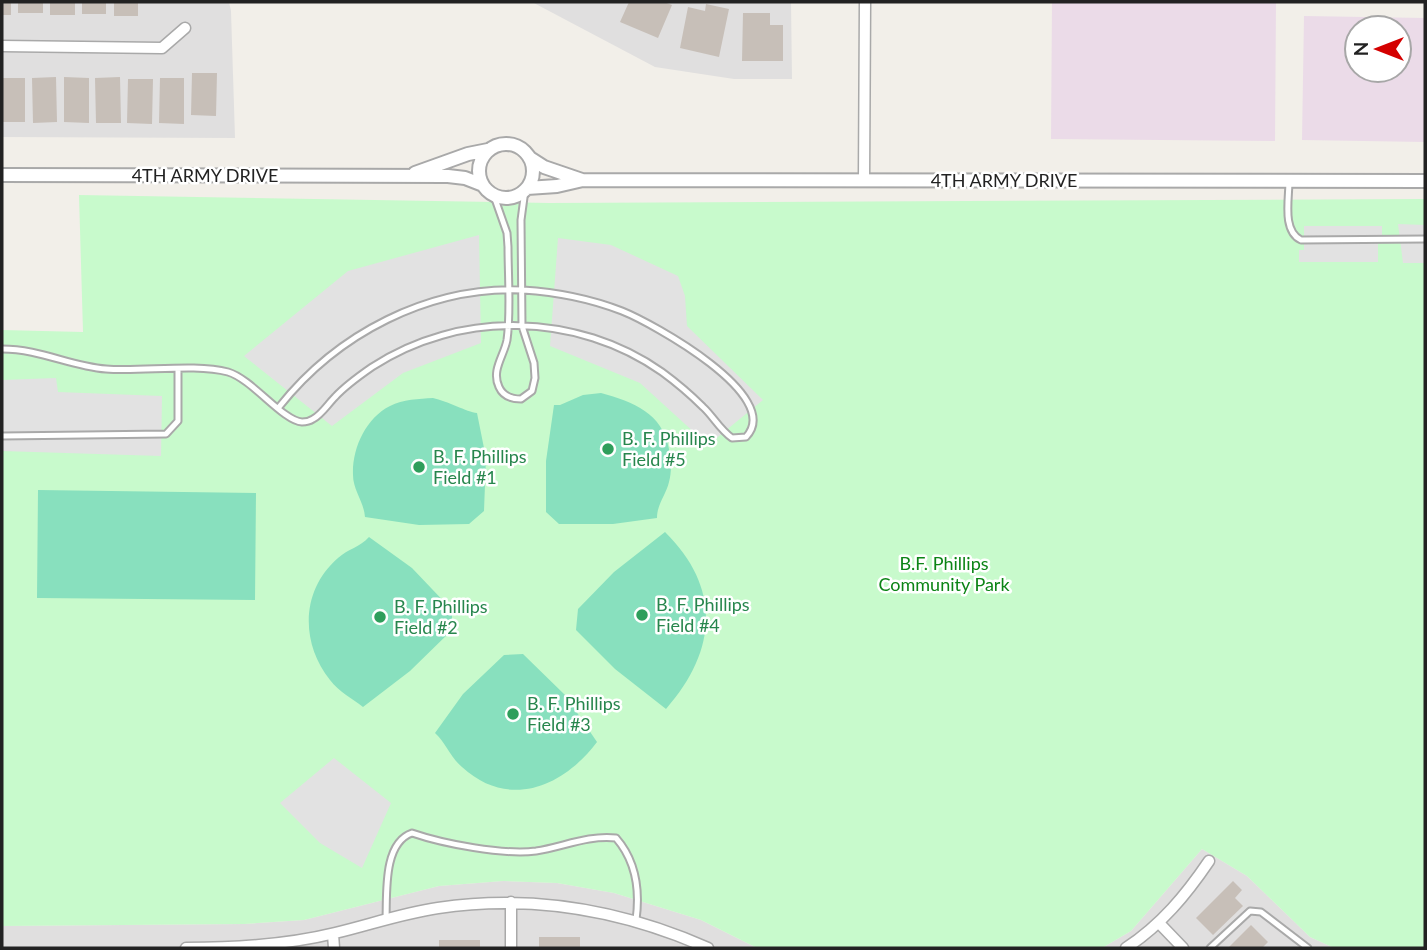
<svg xmlns="http://www.w3.org/2000/svg" width="1427" height="950" viewBox="0 0 1427 950" font-family="Lato,sans-serif">
  <rect width="100%" height="100%" fill="#f2efe9"/>
  <path fill="#e0dfdf" d="M2,2H229L231,11L235,138L2,137Z
    M532,2H791L792,79H734L655,67Z
    M1202,849L1247,876L1310,937L1334,948H1102L1131,931Z
    M503,881L557,883L614,893L701,920L757,948H2V926L244,924L304,920L439,886Z"/>
  <path fill="#ebdbe8" fill-rule="evenodd" d="M1052,2H1276L1275,141L1051,139Z
    M1304,16L1425,18V142L1302,140ZM1357,28H1399V70H1357Z"/>
  <path fill="#c8facc" d="M79,195L549,203L1425,199V948H1334L1310,937L1247,876L1202,849L1131,931L1102,948H757L701,920L614,893L557,883L503,881L439,886L304,920L244,924L2,926V330L83,332Z"/>
  <path fill="#88e0be" d="M601,393C634,402 662,413 669,449C671,460 672,471 669,482C666,495 657,504 657,518L613,524H559L546,512V461L554,405H560L583,395Z
    M433,398C447,401 467,412 477,413L486,458L484,511L469,524L419,525L365,517C364,502 353,490 353,475C352,448 366,418 390,406C403,399 419,399 433,398Z
    M38,490L256,493L255,600L37,598Z
    M665,532C722,588 717,651 666,709L615,669L576,630L578,609L614,572Z
    M369,537L412,568L452,610V630L410,671L363,707C352,698 339,692 330,680C300,642 301,590 338,558C348,549 360,547 369,537Z
    M523,654L565,695L597,742C563,787 509,810 462,767C450,757 446,743 435,733L463,694L504,655Z"/>
  <path fill="#e2e2e2" d="M1398,224L1425,225V263H1403Z
    M1304,226H1382V237H1378V262H1299V250H1304Z
    M479,235L481,343L403,373L332,426L244,356L348,271Z
    M558,238L611,245L678,276L685,296L687,326L763,400L708,445L640,383L550,346Z
    M56,378L58,392L162,396L161,456L2,451V380Z
    M334,758L391,803L362,868L320,843L280,803Z"/>
  <path fill="#c7bfb8" d="M2,2H11V15H2Z
    M18,2H43V13H18Z
    M50,2H75V15H50Z
    M82,2H106V14H82Z
    M114,2H138V16H114Z
    M629,2H664L672,5L658,38L620,22Z
    M706,4L729,9L719,57L680,48L688,7L705,11Z
    M743,13H770V25H783V61H742Z
    M192,73H217L216,116L191,115Z
    M56,77L57,122L33,123L32,78Z
    M64,77L89,78V123L64,122Z
    M120,77L121,123H96L95,78Z
    M2,78H25V122H2Z
    M160,78H184V124L159,123Z
    M128,79H153L152,124L127,123Z
    M1233,881L1242,890L1235,898L1243,906L1213,935L1196,918Z
    M1251,925L1268,942L1262,948H1228Z
    M539,937H580V948H539Z
    M439,940H480V948H439Z"/>
  <g fill="none" stroke-linecap="round" stroke-linejoin="round">
    <defs>
      <path id="service" d="M1289,181C1289,199 1282,231 1301,240L1425,239
        M494,196L507,233L508,247C508,276 511,312 507,340C504,356 491,370 499,387C503,396 512,399 521,399L532,391L535,378L534,363L522,326L521,220L525,190
        M2,349C40,349 70,366 106,369C142,372 195,363 228,372C252,379 283,421 302,422C305,422 310,421 313,419C321,415 328,404 335,397C346,385 359,376 372,367C459,310 577,312 662,372C677,383 690,394 703,407C713,416 720,430 732,438L746,437C785,396 652,323 622,311C591,299 556,292 523,290C428,286 337,334 279,407
        M2,436L166,434L178,421V370
        M386,919C387,893 383,843 412,833C444,844 503,855 536,851C563,847 587,835 616,838C636,861 640,891 636,920
        M1210,948L1250,911L1261,912L1308,948"/>
      <path id="minor" d="M2,46L162,48L185,28
        M864,181L865,2
        M511,902V948
        M1159,923L1183,948
        M333,934L334,948
        M186,948C236,948 286,945 335,933C369,925 403,913 438,908C532,894 622,910 708,948
        M1126,948C1161,925 1186,895 1209,861"/>
      <path id="tertiary" d="M479 171a27 27 0 1 1 54 0a27 27 0 1 1-54 0Z
        M530,158L544,167L582,180
        M415,173L468,154L488,150
        M2,175L448,176L465,178L483,185
        M527,188L557,186L583,180L1425,181"/>
    </defs>
    <use href="#service" stroke="#a9a9a9" stroke-width="9"/>
    <use href="#minor" stroke="#a9a9a9" stroke-width="13"/>
    <use href="#tertiary" stroke="#a9a9a9" stroke-width="16"/>
    <use href="#service" stroke="#fff" stroke-width="5"/>
    <use href="#minor" stroke="#fff" stroke-width="10"/>
    <use href="#tertiary" stroke="#fff" stroke-width="12"/>
  </g>
  <g fill="#2e9e5b" stroke="#fff" stroke-width="2.5">
    <circle cx="608" cy="449" r="7"/>
    <circle cx="419" cy="467" r="7"/>
    <circle cx="642" cy="615" r="7"/>
    <circle cx="380" cy="617" r="7"/>
    <circle cx="513" cy="714" r="7"/>
  </g>
  <g text-anchor="middle" stroke-width="5" stroke-linejoin="round" paint-order="stroke">
    <g font-size="18" fill="#222" stroke="#fff">
      <text x="205" y="182">4TH ARMY DRIVE</text>
      <text x="1004" y="187">4TH ARMY DRIVE</text>
    </g>
    <g font-size="18" fill="#27864d" stroke="#fff" text-anchor="start">
      <text x="622" y="445">B. F. Phillips<tspan x="622" dy="21">Field #5</tspan></text>
      <text x="433" y="463">B. F. Phillips<tspan x="433" dy="21">Field #1</tspan></text>
      <text x="656" y="611">B. F. Phillips<tspan x="656" dy="21">Field #4</tspan></text>
      <text x="394" y="613">B. F. Phillips<tspan x="394" dy="21">Field #2</tspan></text>
      <text x="527" y="710">B. F. Phillips<tspan x="527" dy="21">Field #3</tspan></text>
    </g>
    <g font-size="18" fill="#0c8416" stroke="#fff">
      <text x="944" y="570">B.F. Phillips<tspan x="944" dy="21">Community Park</tspan></text>
    </g>
  </g>
  <rect width="1427" height="950" fill="none" stroke="#222222" stroke-width="7"/>
  <g transform="translate(1378 49) rotate(270)"><circle r="33" fill="#ffffff" stroke="#a7a7a7" stroke-width="2"/>
  <path d="M0-5L12 26L0 18L-12 26Z" fill="#d40000"/>
  <text y="-10" font-size="19" font-weight="bold" text-anchor="middle" fill="#222222">N</text>
  </g>
</svg>
